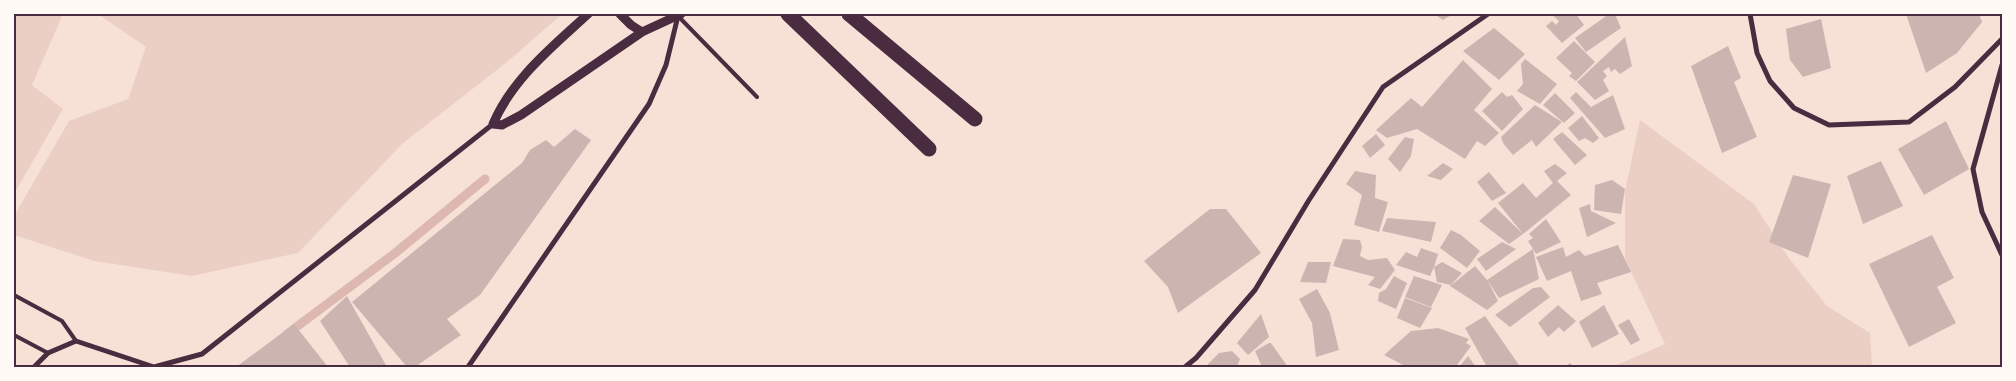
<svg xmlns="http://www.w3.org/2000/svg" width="2016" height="381" viewBox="0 0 2016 381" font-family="'Fira Sans',sans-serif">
  <rect width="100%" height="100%" fill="#f7e1d7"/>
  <path fill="#ebcfc5" d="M14,14H63L32,85L63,109L14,194Z
    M98,14H562L507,62L402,144L298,253L192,276L94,261L14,235V216L69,121L128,99L146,47Z
    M1640,120L1754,204L1788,257L1827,306L1870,333L1872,367H1612L1665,344L1625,259V191Z"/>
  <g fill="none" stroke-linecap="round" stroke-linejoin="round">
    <path stroke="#dcb8b0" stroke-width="9" d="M287,334L394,254L485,179"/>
  </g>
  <path fill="#ccb4b1" d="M1434,14H1453L1443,20Z
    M1551,14H1576L1584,25L1562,43L1546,26L1552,21L1556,25L1559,21Z
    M1609,14H1615L1621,28L1586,52L1575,38Z
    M1906,14H1979L1982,22L1957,53L1926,73Z
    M1821,19L1831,68L1803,77L1790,60L1786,29Z
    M1494,28L1525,54L1499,80L1463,51Z
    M1625,37L1632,66L1620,74L1615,69L1611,72L1609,67L1603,71L1607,76L1603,80L1609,91L1595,100L1577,82Z
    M1574,41L1595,62L1576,81L1569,76L1572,73L1556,58Z
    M1728,46L1741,78L1734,82L1757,137L1722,153L1691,66Z
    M1525,59L1557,84L1540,104L1517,91L1523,84L1521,64Z
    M1463,60L1492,89L1474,110L1499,133L1485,146L1477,141L1465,159L1417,129L1387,138L1376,130L1411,98L1422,107Z
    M1502,92L1507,97L1512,95L1523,109L1502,131L1482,111Z
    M1576,92L1591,107L1613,95L1625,129L1605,138L1570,98Z
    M1555,93L1575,113L1564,123L1543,105Z
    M1535,105L1562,122L1536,147L1532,140L1513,155L1503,143L1501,137Z
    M1582,116L1599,138L1593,143L1585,138L1579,141L1568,128Z
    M1946,121L1969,169L1924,195L1898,149Z
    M575,129L591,140L480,295L447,319L461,335L415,367H407L352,302L522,163L530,150L546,140L554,147Z
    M1562,132L1587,155L1575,165L1553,139Z
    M1376,134L1385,145L1370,158L1362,146Z
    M1405,137L1414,139L1411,156L1400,172L1388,159Z
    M1881,161L1903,206L1863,224L1847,176Z
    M1443,163L1453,169L1441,180L1427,176Z
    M1555,164L1567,173L1557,181L1571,195L1523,234L1498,203L1523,183L1536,198L1553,183L1544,171Z
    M1355,171L1376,175L1375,198L1388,202L1379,232L1354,225L1362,195L1346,184Z
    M1489,172L1506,193L1492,201L1477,182Z
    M1793,175L1831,184L1808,258L1769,242Z
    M1612,180L1625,189L1621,214L1594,210L1595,185Z
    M1590,204L1591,211L1616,223L1587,237L1579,208Z
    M1495,207L1523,234L1509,244L1479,221Z
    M1210,209H1226L1261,253L1178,313L1168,287L1144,261Z
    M1387,218L1436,222L1431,242L1382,231Z
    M1546,219L1561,242L1536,254L1533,249L1539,279L1499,298L1488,281L1498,301L1487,310L1450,286L1475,266L1487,280L1533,249L1528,241L1533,238L1529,234Z
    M1451,230L1461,235L1480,251L1467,268L1440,248Z
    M1932,235L1954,278L1937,287L1956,323L1909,347L1869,264Z
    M1343,239L1360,240L1362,247L1360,256L1368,260L1387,258L1395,270L1380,289L1368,285L1375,277L1333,266Z
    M1502,242L1516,249L1486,271L1477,259Z
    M1618,245L1631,272L1597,283L1602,294L1581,301L1571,271L1547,281L1536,257L1563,247L1566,257L1579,250L1585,256Z
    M1421,248L1438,254L1434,267L1442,262L1462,273L1451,285L1437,282L1434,267L1430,276L1396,265L1406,252L1417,257Z
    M1308,262H1331L1326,283L1300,282Z
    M1394,276L1407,283L1396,309L1378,301L1379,293L1386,289Z
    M1414,276L1442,285L1431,307L1405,297Z
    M1541,287L1550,297L1510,327L1495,315L1533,288Z
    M1317,289L1330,313L1339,350L1316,357L1312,323L1299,299Z
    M347,296L387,367H350L320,321Z
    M1405,298L1432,308L1420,328L1397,318Z
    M1558,305L1576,321L1564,332L1559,327L1548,337L1538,323Z
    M1604,305L1619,334L1592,348L1579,322Z
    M1261,314L1269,337L1248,355L1237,343Z
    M1485,316L1519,365L1514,367H1487L1465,328Z
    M1629,319L1640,340L1631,345L1618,325Z
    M294,324L328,367H236Z
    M1438,328L1469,339L1466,343L1471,346L1457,365L1459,367H1449L1452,362L1448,367H1407L1384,355L1411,331Z
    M1269,343H1271L1288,367H1262L1255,351Z
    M1232,351L1240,359L1237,367H1205L1219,353Z
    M1468,356L1476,367H1459Z
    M1570,363L1574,367H1564Z"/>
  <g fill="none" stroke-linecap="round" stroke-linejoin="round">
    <path stroke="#4a2c40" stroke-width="4" d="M678,16L757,97
      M14,295L62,321L76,341
      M14,335L48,353"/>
    <path stroke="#4a2c40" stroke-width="5" d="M1750,14L1757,53L1770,81L1794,108L1829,125L1909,122L1955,87L2002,39
      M2002,65L1973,169L1982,212L2002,255
      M34,367L48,353L76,341L154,367L202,354L493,124
      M468,367L649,104L666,65L678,16
      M1185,367L1196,358L1255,290L1309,200L1383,87L1488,14"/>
    <path stroke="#4a2c40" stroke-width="9" d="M588,14C552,47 513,78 493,124L502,125L521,115L642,32L681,14
      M620,14L631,25L642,32"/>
    <path stroke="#4a2c40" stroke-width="15" d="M788,14L929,149
      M849,14L975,119"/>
  </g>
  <rect width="2016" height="381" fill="none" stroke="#fffaf5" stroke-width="30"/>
  <rect x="15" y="15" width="1986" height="351" fill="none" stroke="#4a2c40" stroke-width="2"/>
</svg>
